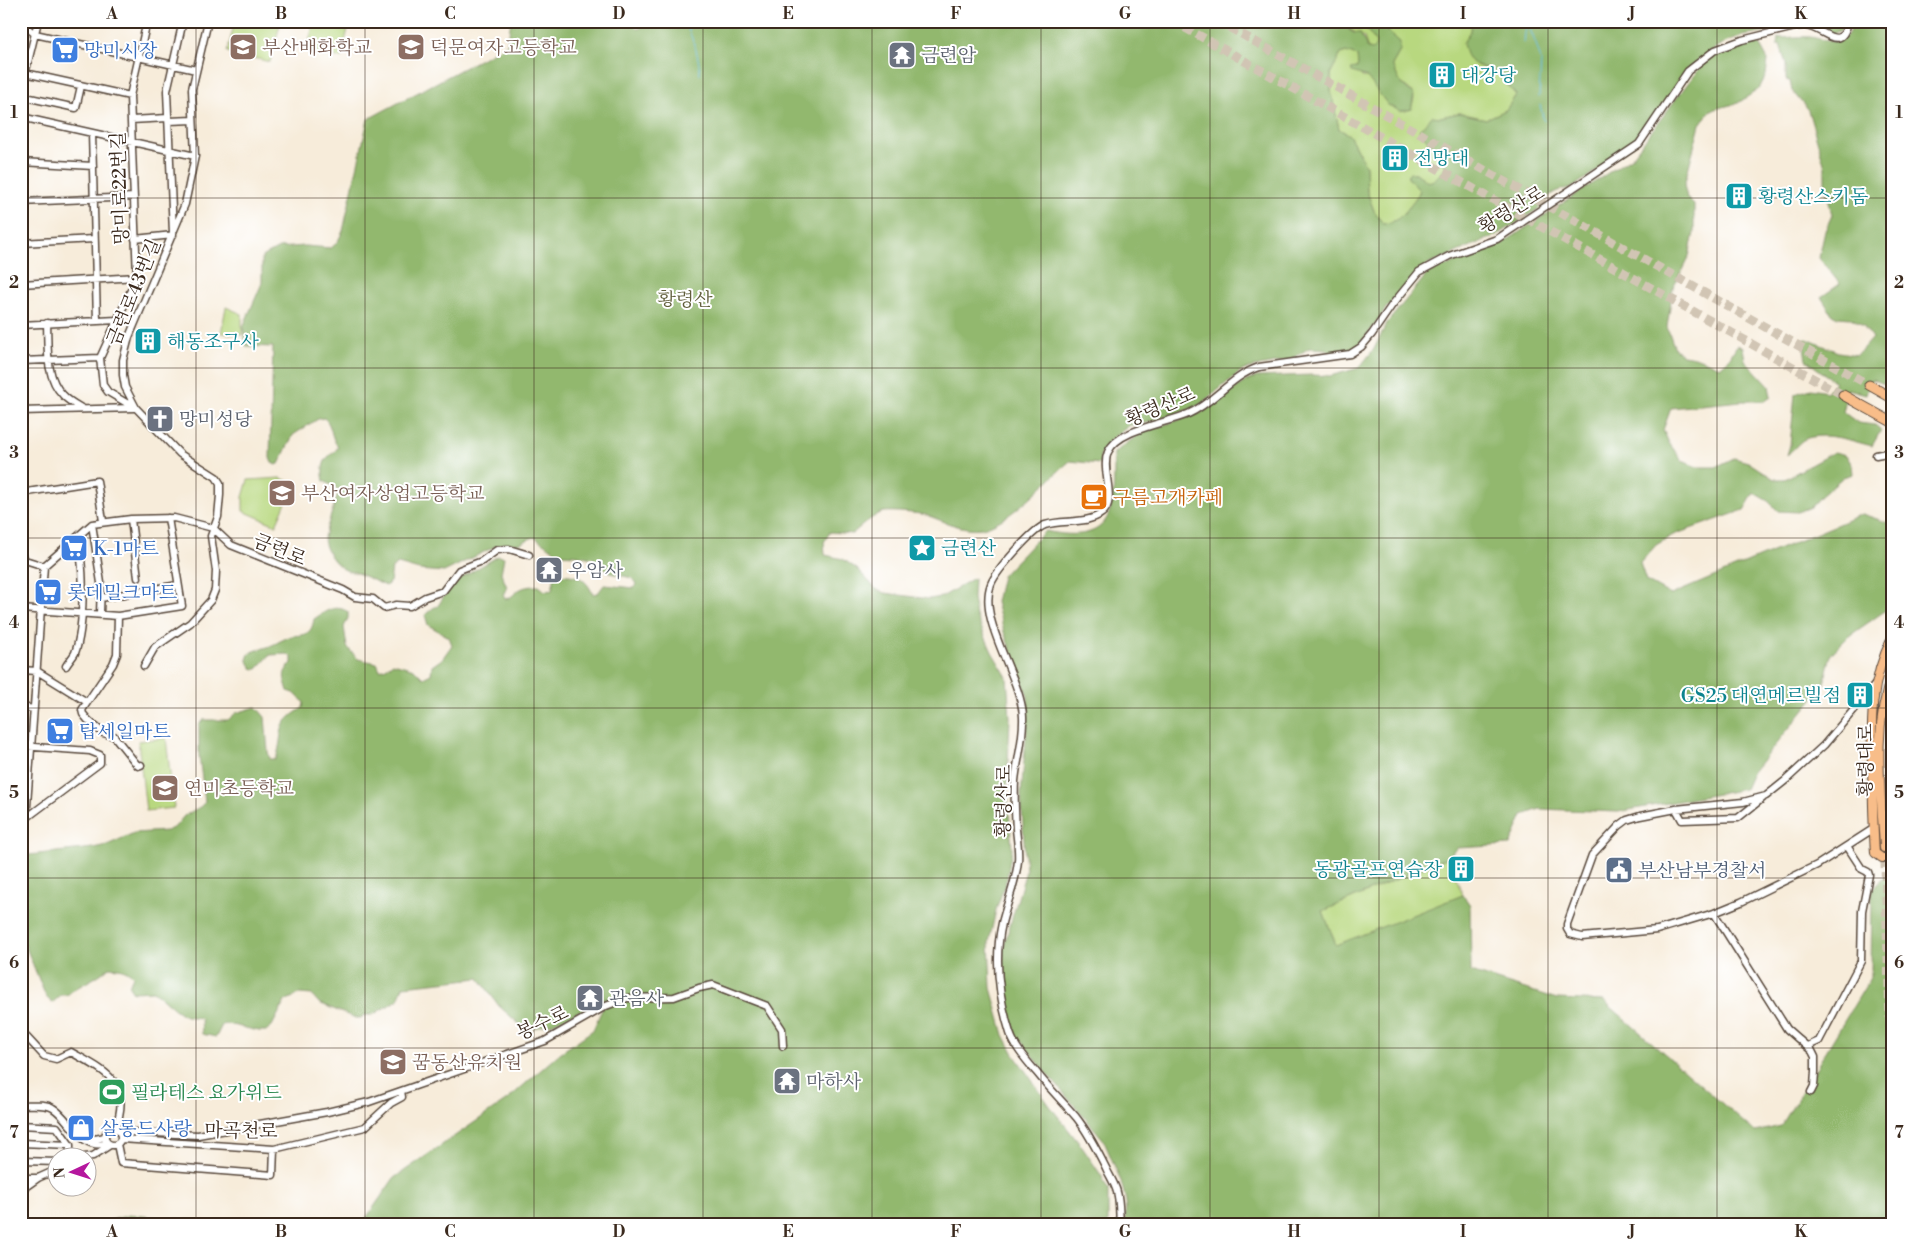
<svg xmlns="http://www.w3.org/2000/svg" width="1913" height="1245" viewBox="0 0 1913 1245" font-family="'Libre Bodoni','Noto Serif KR',serif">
  <rect width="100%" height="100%" fill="#fff"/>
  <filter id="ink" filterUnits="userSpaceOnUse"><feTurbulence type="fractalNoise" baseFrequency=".02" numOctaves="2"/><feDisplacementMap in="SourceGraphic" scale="10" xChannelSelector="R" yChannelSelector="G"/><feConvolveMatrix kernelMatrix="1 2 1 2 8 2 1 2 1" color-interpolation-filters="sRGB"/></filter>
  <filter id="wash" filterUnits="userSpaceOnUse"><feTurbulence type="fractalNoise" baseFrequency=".0096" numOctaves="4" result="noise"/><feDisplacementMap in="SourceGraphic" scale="20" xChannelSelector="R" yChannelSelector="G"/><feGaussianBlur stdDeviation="1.12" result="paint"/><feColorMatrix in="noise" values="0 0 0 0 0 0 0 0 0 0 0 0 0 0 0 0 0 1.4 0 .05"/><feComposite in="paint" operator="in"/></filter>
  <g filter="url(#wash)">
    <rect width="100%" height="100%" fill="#f7ecda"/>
    <path fill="#b8d87f" stroke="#7a814e" d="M235,21H281L270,62L227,52Z
      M314,21H350L341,58L307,50Z
      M1351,21H1368L1365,25L1367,30L1376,42V47L1373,50L1368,49L1364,37L1349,29L1352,25Z
      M1374,21H1472L1470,31L1463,43L1476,65L1499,75L1516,95L1506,110L1486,119L1459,113L1441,117H1432L1425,125L1432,145L1446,168L1434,181L1428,182L1416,173H1410L1408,175V178L1420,190C1412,204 1401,223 1383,224L1374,211L1367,192L1366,166L1349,135L1339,129L1331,91V72L1341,54L1346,52L1357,56L1358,64L1357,68L1362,77H1367L1405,111L1411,109L1414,98L1411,91L1400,82L1392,65L1400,51L1390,35Z
      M226,307L242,314V335L221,333Z
      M281,478L294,484L276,525L243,511V497L248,480Z
      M166,738L174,808L146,811L138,741Z
      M1448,857L1463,895L1336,946L1323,911Z"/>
    <path fill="#92b86e" stroke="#667146" d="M511,21H633L632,23L638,29L644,26L685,23V21H1351L1352,24L1349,30L1354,33H1360L1368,49L1372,50L1375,47L1376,42L1367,30L1365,25L1368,21L1377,23L1400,42V51L1392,65L1400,82L1414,95L1411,109L1400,111L1388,105L1367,77L1352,72L1351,69L1357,68L1358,64L1357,56L1346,52L1341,54L1331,72V91L1339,129L1349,135L1366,166L1367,192L1374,211L1383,224C1401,223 1412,204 1420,191L1408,178V175L1410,173H1416L1428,182L1434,180L1446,168L1436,151L1419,130L1432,116L1441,117L1459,113L1486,119L1506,110L1516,95C1510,89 1505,78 1498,74C1480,63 1467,69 1463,43L1470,31L1472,21H1845L1844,28L1833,34L1827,33L1812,25L1743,36L1722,44L1688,69L1638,142L1570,189C1558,189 1548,193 1543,206L1499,234L1427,265L1386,308L1372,329L1360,344L1345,352L1330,353L1327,349L1309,348L1290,360L1249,368L1240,372L1201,404L1188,410L1146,423L1130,425L1110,440L1100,454V464L1070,461C1047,480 1011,522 982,528C962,531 944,521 926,515C917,513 893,511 884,512C876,513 859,528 852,534L830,532L824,542L825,555L843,559L857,569L876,589L885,593L929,599L942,597L974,578L973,598L976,616L992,652L1007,677L1010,718L1007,788L1012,849L1007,878L996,910L989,942L991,988L1004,1035L1015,1056L1050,1106L1082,1147L1101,1175L1108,1190V1224H362L394,1178L507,1100L560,1053L593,1030L607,998L554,1023L526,1030L499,1006L479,978L403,986L398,1000L372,1015H365L361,1018H355L319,1003L312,995L299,994L285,1001L272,1026L266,1031H259L227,1024L222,1025L216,1037L202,1034L201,1019C195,1016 189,1018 182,1014C171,1008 164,998 153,991L133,992L129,986L133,976C126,968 118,968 109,967C96,980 79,984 67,995H61L52,1003L46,997L21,935V848L29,855L93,848L107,845L134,833L166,831L175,827L184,816L200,807L205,802L199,756V724L203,720H228L236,713L256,707L265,717L268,752L270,759H276C285,731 274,725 303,708L304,702L294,693L288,691C284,677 281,674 292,663V657L287,654L270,655L257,669H253C238,651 258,651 270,646C278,643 284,638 292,636C297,635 303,636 307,633C312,630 313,624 314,619C325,612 335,603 348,612V618L344,627L347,647L358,659L377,663L380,670L386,668L393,663L414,669L423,678L431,674L432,666L442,659L452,645L449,637L428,625L425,615L433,608L438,606L449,588L460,579L498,556L504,557L501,573L507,587L503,595L505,599C512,598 513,594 519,590C525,586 533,586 539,586L545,591L552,590L555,575C574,574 584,575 593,594L598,593L604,585L634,588L636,584L632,578L610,573L593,558L577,555L560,554L534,537L518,544L504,543L496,546L444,572L419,570L398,564L392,568L390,582L386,586L355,572C340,573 324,552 324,537L339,490L324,481C322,472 322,462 329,456C333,452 336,452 338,446C330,438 333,425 324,418L318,419L293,435L279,464L276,465L272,463L270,458L273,347L246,346L243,327L262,283V257L279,248L305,246L331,248L337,243L343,231L368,119L507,45Z
      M1852,21H1892V334L1887,353L1890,369L1892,371V387L1872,379L1866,394L1848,389L1843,412L1858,423L1875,425L1881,430L1872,446C1852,441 1825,431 1805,439C1800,441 1792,451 1787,455L1790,445L1795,394L1811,389L1827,392L1835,382L1806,360L1803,340L1807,339L1838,352L1857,355L1872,338L1863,325L1851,318L1838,317L1832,314L1821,297L1840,284L1819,258L1825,231L1832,215L1825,184V167L1808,110L1792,91L1790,81L1786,80V64L1780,45H1777L1778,38C1788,38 1799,36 1810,37C1825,39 1839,48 1849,32C1852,28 1853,26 1852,21Z
      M1758,42L1768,60L1766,75L1759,89L1738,103L1711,110L1700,124L1684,185L1687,198L1694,205V233L1689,256L1673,288L1667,327L1675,349L1683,355L1695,357L1720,367L1729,359L1737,345L1743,348L1745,360L1769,386L1771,397L1765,401H1741L1671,408L1663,430L1669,443L1682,461L1697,467H1716L1734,458L1748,462L1774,479H1785L1834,452L1846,455L1852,465L1853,474L1843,477L1821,496L1811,507L1798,512L1778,511L1768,501L1754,493L1744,510L1673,535L1656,545L1640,563L1646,581L1671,595L1862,514L1892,524V606L1849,636L1831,654L1823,687L1752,773L1745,789L1618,812L1540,809L1523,815L1510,845L1457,848L1448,857L1323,911L1336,945L1463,895L1470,905L1471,972L1557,999L1604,1001L1755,1132L1781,1126L1871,977L1872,889L1892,870V1224H1125L1126,1201L1121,1181L1103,1139L1048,1075L1016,1035L1004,988L1003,949L1026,871L1021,795L1027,727L1028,697L1004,632L996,602L1002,576L1045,531C1117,546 1114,509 1114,453L1142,432L1201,413L1246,381L1257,377L1312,375L1330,376L1359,368L1374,349L1387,323L1428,273L1503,243L1632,157L1704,62L1722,52Z
      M130,1215L235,1224H97Z"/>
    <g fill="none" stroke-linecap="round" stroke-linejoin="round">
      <path stroke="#66c0e4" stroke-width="1" d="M1527,22L1536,44L1541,60L1539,97
        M685,23C694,41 699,55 700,75
        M1524,43L1526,24
        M1540,105L1544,121"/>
    </g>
  </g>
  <g filter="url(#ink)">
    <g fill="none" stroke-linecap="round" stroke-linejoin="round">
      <path stroke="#d1c5b4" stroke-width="8" stroke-dasharray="8 4" stroke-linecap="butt" d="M1884,848L1892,1102"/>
      <path stroke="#d1c5b4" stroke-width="9" stroke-dasharray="9 4.5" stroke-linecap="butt" d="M1173,21L1843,395
        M1218,21L1869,385"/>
      <defs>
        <path id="minor" d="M21,23L35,34L196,70
          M25,73L130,96
          M21,91L38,21
          M21,96L76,108L81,86
          M21,117L195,156
          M131,120L168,118
          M169,121L193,120
          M92,133L97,321
          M21,162L93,166
          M21,202L134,197
          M173,233L167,91L183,21
          M135,239L173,235
          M21,243L94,239
          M21,284L137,277
          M47,323C48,346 45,378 63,395C68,401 76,405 83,409
          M21,325L117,320
          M21,361L100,358
          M135,408L108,392L103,385L100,358L137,277L130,96L147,21
          M21,411L134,408
          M1876,455L1892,452
          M21,493L97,481L103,521
          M131,519L138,578
          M92,524L101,583L100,614
          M21,555L25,560L44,566L92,524L131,519L174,518L213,528L231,545L343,590L355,597L373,599L384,608L396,605L410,606L425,597L443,591L459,570L482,561L497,550L509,549L529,555
          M101,598L178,585
          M21,609L118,616
          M66,666C69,661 73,657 75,653C84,629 86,562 76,539
          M144,666L155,647L190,623L211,600L215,590L216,571L211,536L218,517L220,495V483L216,477L180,454L136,408L125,387L123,375V360L129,337L185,204L195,156L192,89L208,21
          M21,670L37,671L87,702
          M21,707L34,709
          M21,746L90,751L100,755V763L21,822
          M141,765L138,766L114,736L103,733L88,720L83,714L82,710L113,664L117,654L118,616L182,606L168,518
          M1676,809L1682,820L1738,818L1763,798
          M26,819L44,566
          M1873,829L1817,865L1741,902L1714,913L1657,930L1582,937L1570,934L1567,929V924L1592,855L1619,826L1627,820L1640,816L1676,809L1743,802L1766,796L1786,780L1824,745L1875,685
          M1714,913L1787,1029L1812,1051L1815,1057V1072L1814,1086L1811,1092
          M21,1031L44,1056L56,1059L71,1052C106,1072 133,1082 115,1129
          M1808,1046L1819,1041L1861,961L1862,911L1869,875L1868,872L1862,869L1847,846
          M21,1105C31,1105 45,1103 53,1108C70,1118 81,1152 107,1143
          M21,1125L57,1127L70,1145V1158
          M105 1137a8 8 0 1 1 16 0a8 8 0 1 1-16 0Z
          M121,1134L132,1132L198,1135L327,1112L369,1102L545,1041L606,1006L627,998L674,997L699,988L713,985L767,1006L782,1029L783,1046
          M86,1137L95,1139L105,1137
          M121,1139L274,1149L365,1127L391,1103L402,1097L401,1091
          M21,1143L70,1145
          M117,1144L121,1163L273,1175L274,1149
          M78,1158L93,1156L110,1145
          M21,1161L58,1162
          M21,1178H37
          M21,1190L38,1178L58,1169
          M1120,1224C1119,1214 1120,1202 1117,1192C1115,1184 1109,1175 1106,1168C1097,1150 1088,1132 1076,1117C1063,1102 1049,1088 1037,1073C1027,1061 1015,1048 1010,1033C999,998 994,959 1002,923C1007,902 1016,883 1018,861C1019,851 1017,839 1016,829C1015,813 1014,797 1015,781C1017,760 1024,738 1023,717C1022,678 977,621 991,584C996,571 1032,530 1045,525C1062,519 1087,525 1102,513C1118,501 1100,470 1108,452C1118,429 1167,423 1188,414C1215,402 1231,376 1259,367L1350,354L1361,347L1372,334L1392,305L1419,272L1449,256L1497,239L1639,144L1688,71L1715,50L1742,40L1799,26C1802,26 1804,25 1807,26C1824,29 1842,54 1848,21"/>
        <path id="major" d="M1892,638C1870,681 1871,722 1872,769C1873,797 1873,825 1875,853L1882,858H1892
          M1892,743V791
          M1884,848C1881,790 1872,729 1892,674"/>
        <path id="highway" d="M1869,385L1892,398
          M1843,395L1892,422"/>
      </defs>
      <use href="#minor" stroke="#57473a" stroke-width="9"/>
      <use href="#major" stroke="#57473a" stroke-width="10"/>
      <use href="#highway" stroke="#57473a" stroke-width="11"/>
      <use href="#minor" stroke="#fff" stroke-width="6"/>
      <use href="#major" stroke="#f8bd89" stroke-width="8"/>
      <use href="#highway" stroke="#f8bd89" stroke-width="9"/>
    </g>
  </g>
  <path fill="none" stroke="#3b2a1e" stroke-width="1" stroke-opacity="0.55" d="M196,21V1224M365,21V1224M534,21V1224M703,21V1224M872,21V1224M1041,21V1224M1210,21V1224M1379,21V1224M1548,21V1224M1717,21V1224M21,198H1892M21,368H1892M21,538H1892M21,708H1892M21,878H1892M21,1048H1892"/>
  <defs>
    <symbol id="school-square" viewBox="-11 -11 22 22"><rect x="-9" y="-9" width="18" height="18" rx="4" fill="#8d6e63" stroke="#fff"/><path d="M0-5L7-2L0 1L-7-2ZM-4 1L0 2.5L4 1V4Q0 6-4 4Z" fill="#fff"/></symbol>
    <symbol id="supermarket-square" viewBox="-11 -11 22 22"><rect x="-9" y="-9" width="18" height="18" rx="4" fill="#3f7fe0" stroke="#fff"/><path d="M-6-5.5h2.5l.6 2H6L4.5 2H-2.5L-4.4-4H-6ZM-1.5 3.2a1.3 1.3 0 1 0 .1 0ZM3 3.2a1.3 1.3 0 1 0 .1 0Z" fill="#fff"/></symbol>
    <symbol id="temple-square" viewBox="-11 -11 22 22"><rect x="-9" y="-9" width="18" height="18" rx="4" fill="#6b7280" stroke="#fff"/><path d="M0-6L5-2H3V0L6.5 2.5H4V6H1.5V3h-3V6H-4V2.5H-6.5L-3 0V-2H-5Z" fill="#fff"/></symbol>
    <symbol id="building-square" viewBox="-11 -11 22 22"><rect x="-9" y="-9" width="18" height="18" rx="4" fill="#0f9aa8" stroke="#fff"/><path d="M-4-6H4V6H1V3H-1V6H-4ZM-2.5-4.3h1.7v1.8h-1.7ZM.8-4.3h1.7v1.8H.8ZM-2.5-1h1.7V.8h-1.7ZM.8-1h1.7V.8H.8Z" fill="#fff"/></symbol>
    <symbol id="church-square" viewBox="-11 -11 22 22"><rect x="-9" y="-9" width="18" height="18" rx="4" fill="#6b7280" stroke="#fff"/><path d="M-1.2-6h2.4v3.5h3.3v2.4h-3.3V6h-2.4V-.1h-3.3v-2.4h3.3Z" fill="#fff"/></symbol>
    <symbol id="cafe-square" viewBox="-11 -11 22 22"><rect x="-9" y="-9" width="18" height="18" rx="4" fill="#e8710a" stroke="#fff"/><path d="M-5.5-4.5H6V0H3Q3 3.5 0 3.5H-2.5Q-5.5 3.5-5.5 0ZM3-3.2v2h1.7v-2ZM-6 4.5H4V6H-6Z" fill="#fff"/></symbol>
    <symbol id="sight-square" viewBox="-11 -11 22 22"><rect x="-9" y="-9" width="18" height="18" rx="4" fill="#0f9aa8" stroke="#fff"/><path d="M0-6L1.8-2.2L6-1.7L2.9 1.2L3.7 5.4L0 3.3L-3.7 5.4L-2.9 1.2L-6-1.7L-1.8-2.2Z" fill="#fff"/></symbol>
    <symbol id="civic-square" viewBox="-11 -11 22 22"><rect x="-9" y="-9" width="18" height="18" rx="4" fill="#5c6f8a" stroke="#fff"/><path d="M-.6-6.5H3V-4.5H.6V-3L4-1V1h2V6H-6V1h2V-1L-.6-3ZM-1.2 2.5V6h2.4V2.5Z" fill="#fff"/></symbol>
    <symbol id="stadium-square" viewBox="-11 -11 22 22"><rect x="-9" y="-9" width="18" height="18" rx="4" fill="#2e9e5b" stroke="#fff"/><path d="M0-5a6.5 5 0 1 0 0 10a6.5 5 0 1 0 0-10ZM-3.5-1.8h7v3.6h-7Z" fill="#fff"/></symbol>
    <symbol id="shop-square" viewBox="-11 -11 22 22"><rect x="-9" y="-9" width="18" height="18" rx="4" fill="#3f7fe0" stroke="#fff"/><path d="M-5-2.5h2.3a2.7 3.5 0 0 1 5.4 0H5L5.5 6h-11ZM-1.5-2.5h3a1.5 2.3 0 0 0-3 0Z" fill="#fff"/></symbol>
  </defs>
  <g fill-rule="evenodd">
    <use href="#school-square" x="227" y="31" width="32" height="32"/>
    <use href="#school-square" x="395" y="31" width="32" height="32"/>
    <use href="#supermarket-square" x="49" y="34" width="32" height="32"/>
    <use href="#temple-square" x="886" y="39" width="32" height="32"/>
    <use href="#building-square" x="1426" y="59" width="32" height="32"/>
    <use href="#building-square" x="1379" y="142" width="32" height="32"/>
    <use href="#building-square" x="1723" y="180" width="32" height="32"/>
    <use href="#building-square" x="132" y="325" width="32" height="32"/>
    <use href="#church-square" x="144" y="403" width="32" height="32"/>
    <use href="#school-square" x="266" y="477" width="32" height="32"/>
    <use href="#cafe-square" x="1078" y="481" width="32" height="32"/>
    <use href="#supermarket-square" x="58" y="532" width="32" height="32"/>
    <use href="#sight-square" x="906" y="532" width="32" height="32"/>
    <use href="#temple-square" x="533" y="554" width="32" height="32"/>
    <use href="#supermarket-square" x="32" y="576" width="32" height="32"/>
    <use href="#building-square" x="1844" y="679" width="32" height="32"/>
    <use href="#supermarket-square" x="44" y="715" width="32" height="32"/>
    <use href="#school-square" x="149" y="772" width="32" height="32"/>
    <use href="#building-square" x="1445" y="853" width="32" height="32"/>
    <use href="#civic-square" x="1603" y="854" width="32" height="32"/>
    <use href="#temple-square" x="574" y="982" width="32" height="32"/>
    <use href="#school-square" x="377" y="1046" width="32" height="32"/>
    <use href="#temple-square" x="771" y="1065" width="32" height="32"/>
    <use href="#stadium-square" x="96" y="1076" width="32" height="32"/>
    <use href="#shop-square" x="65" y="1112" width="32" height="32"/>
  </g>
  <g text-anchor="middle" stroke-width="4" stroke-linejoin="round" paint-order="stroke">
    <g font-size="19" fill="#785e54" stroke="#fff" text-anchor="start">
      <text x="262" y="54">부산배화학교</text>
      <text x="430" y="54">덕문여자고등학교</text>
      <text x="301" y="500">부산여자상업고등학교</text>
      <text x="184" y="795">연미초등학교</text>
      <text x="412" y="1069">꿈동산유치원</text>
    </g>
    <g font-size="19" fill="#366cbe" stroke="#fff" text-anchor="start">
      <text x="84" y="57">망미시장</text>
      <text x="93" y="555">K-1마트</text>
      <text x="67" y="599">롯데밀크마트</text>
      <text x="79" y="738">탑세일마트</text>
      <text x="100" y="1135">살롱드사랑</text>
    </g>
    <g font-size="19" fill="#5b616d" stroke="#fff" text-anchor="start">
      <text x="921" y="62">금련암</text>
      <text x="179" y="426">망미성당</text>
      <text x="568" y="577">우암사</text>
      <text x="609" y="1005">관음사</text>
      <text x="806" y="1088">마하사</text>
    </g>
    <g font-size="19" fill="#0d838f" stroke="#fff" text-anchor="start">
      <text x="1461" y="82">대강당</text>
      <text x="1414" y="165">전망대</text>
      <text x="1758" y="203">황령산스키돔</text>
      <text x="167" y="348">해동조구사</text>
      <text x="941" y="555">금련산</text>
      <text x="1841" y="702" text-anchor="end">GS25 대연메르빌점</text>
      <text x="1442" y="876" text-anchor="end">동광골프연습장</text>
    </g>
    <g font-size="19" fill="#3b2a1e" stroke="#fff">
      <text transform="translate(119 188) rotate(-92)" y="7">망미로22번길</text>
      <text transform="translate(1511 209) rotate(-31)" y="7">황령산로</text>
      <text transform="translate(133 292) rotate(-68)" y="7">금련로43번길</text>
      <text transform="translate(1160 406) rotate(-23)" y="7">황령산로</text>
      <text transform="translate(280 549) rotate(22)" y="7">금련로</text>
      <text transform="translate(1865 760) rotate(-90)" y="7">황령대로</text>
      <text transform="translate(1003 801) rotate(-89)" y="7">황령산로</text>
      <text transform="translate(542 1022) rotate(-25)" y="7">봉수로</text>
      <text transform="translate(241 1130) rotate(1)" y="7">마곡천로</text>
    </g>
    <g font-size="19" fill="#605e3b" stroke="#fff">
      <text x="685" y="306">황령산</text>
    </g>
    <g font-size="19" fill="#c56008" stroke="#fff" text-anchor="start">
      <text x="1113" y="504">구름고개카페</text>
    </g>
    <g font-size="19" fill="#4e5e75" stroke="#fff" text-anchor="start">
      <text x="1638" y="877">부산남부경찰서</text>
    </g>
    <g font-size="19" fill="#27864d" stroke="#fff" text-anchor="start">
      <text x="131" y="1099">필라테스 요가위드</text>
    </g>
  </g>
  <rect width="1913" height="1245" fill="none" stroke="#fff" stroke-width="55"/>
  <g transform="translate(72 1172) rotate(266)"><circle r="24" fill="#ffffff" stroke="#b1aaa5"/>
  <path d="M0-4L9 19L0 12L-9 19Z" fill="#b5179e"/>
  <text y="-8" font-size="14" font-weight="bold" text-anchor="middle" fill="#3b2a1e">N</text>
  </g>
  <rect x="28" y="28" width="1858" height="1190" fill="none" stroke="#3b2a1e" stroke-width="2"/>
  <g font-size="16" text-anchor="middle" font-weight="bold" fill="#3b2a1e">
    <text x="112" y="19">A</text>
    <text x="281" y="19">B</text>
    <text x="450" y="19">C</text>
    <text x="619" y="19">D</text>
    <text x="788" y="19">E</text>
    <text x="956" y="19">F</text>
    <text x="1125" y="19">G</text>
    <text x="1294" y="19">H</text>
    <text x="1463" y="19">I</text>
    <text x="1632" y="19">J</text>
    <text x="1801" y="19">K</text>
    <text x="14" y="118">1</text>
    <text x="1899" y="118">1</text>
    <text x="14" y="288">2</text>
    <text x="1899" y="288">2</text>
    <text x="14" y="458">3</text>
    <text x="1899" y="458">3</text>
    <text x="14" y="628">4</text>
    <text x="1899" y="628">4</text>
    <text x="14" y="798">5</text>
    <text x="1899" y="798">5</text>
    <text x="14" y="968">6</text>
    <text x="1899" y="968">6</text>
    <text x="14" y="1138">7</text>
    <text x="1899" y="1138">7</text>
    <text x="112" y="1237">A</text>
    <text x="281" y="1237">B</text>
    <text x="450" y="1237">C</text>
    <text x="619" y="1237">D</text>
    <text x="788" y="1237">E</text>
    <text x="956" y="1237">F</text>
    <text x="1125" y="1237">G</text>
    <text x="1294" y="1237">H</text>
    <text x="1463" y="1237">I</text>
    <text x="1632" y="1237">J</text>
    <text x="1801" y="1237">K</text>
  </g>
</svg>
